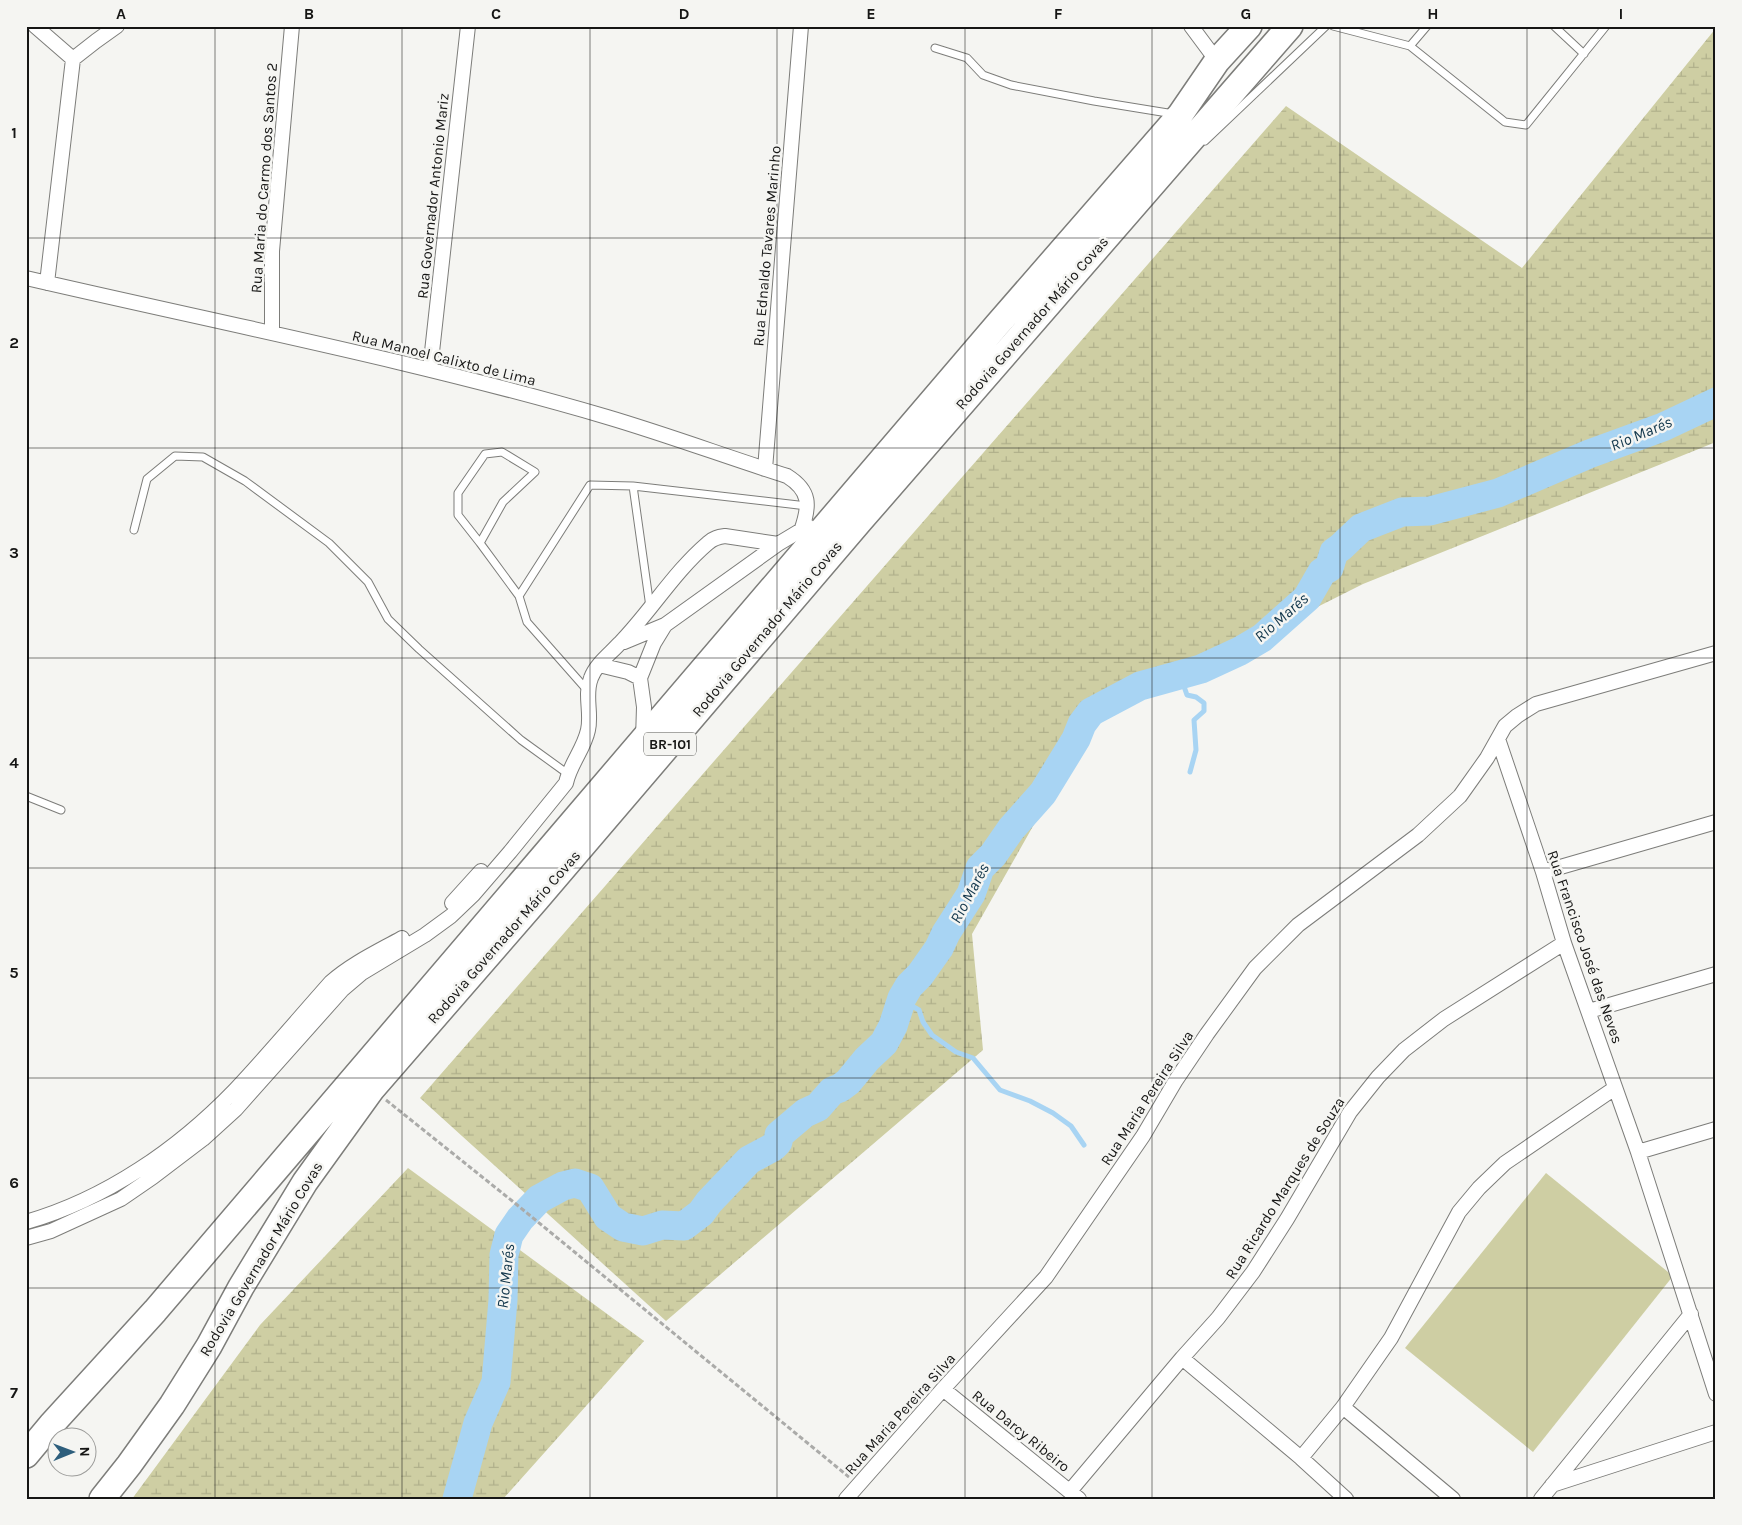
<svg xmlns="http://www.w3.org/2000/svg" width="1742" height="1525" viewBox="0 0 1742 1525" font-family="Karla,sans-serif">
  <defs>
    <pattern id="wetland-marsh" width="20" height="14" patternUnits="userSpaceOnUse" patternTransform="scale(1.25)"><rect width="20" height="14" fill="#cecea3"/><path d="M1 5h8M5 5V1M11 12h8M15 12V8" fill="none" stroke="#b0b08b"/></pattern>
  </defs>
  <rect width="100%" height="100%" fill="#f5f5f2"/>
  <path fill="url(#wetland-marsh)" d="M1716,28V442L1363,584L1093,720L972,934L983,1050L666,1321L420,1098L1286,106L1522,268Z
    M408,1168L644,1341L503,1499H132L260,1325Z"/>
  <path fill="#cecea3" d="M1546,1173L1673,1276L1533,1452L1405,1348Z"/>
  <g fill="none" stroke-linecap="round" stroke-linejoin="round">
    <path stroke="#a8d4f3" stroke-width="5" d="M1180,675L1187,695L1196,697L1204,703V711L1194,720L1196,750L1190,772
      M900,1005L912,1006L919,1010L923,1022L932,1035L956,1052L973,1058L1000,1090L1030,1101L1053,1113L1071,1126L1084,1145"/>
    <path stroke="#a8d4f3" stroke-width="29" d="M457,1499L478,1423L496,1382L503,1300L504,1255L509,1235L520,1219L539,1199L563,1186L575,1183L590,1188L608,1217L623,1227L643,1231L662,1225L684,1226L701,1213L709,1202L749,1160L773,1147L778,1142L779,1135L805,1113L818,1107L832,1091L840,1088L848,1082L867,1059L884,1043L893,1026L902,998L909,986L920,975L939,948L946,933L971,894L980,868L993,855L1011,829L1043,793L1076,739L1082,724L1091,712L1140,686L1201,669L1240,651L1262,638L1307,598L1322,572L1329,568L1334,552L1341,547L1361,528L1402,512L1430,511L1498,493L1589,454L1663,427L1716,402"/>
    <defs>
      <path id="lane" d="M1333,26L1410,46L1505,122L1526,125L1606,26
        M1554,26L1584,54
        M1410,46L1427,26
        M935,48L967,58L983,75L1011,85L1094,101L1174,114
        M1205,141L1326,26
        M633,486L650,607
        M134,530L147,479L175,456L203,457L245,481L329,543L368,582L388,619L419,649L521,740L568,774
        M480,543L458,515V493L485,454L502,452L535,472L503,502L480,543L519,596
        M587,690L527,622L519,596L590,485L633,486L807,506
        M26,796L61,810"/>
      <path id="street" d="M35,26L73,59
        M1191,26L1217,61
        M26,278C220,323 416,361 607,417C668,435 727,457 787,476C811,491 810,506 801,531
        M47,283L73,59L96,41L117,26
        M272,333V251L292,26
        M430,370L468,26
        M765,469L801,26
        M624,642L665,625L778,544L808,526
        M599,665L628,672L640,678
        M643,739L644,707L640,678L654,643L665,625
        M1498,739L1543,872L1564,943L1638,1152L1716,1394
        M1543,872L1716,822
        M452,903L481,871
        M1589,1011L1716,974
        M1638,1152L1716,1129
        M26,1222C106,1199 178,1149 235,1090C268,1055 299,1018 331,982C353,963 377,952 402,938
        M26,1238L51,1231L121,1199L153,1177L203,1139L236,1109L342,990L362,973L425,935L451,916L473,895L510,852L566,783C570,764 584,749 588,730C592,713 584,695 591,678C596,664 610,654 620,643C651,611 674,572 708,543C713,538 718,537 725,536L778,544
        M1182,1358L1301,1458L1346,1499
        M943,1389L1079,1499
        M1343,1407L1453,1499
        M1301,1458L1343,1407L1391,1338L1459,1212L1479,1188L1505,1163L1615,1088
        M1552,1485L1716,1432
        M1070,1491L1182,1358L1218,1318L1253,1272L1287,1219L1350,1112L1378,1077L1404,1050L1444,1019L1564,943
        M846,1499L943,1389L1046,1277L1143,1136L1176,1080L1207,1034L1255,968L1298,925L1418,835L1460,796L1487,758L1505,726L1517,716L1536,704L1716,653
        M1541,1499L1691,1314"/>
      <path id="highway" d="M26,1455L51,1425L155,1311L997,325L1180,115L1217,61L1249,26
        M102,1499L129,1465L172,1405L209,1346L241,1287L305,1182L372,1089L537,899L860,521L1290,26"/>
    </defs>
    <use href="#lane" stroke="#7d7d7a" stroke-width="9"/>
    <use href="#street" stroke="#7d7d7a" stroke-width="16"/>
    <use href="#highway" stroke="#7d7d7a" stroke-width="28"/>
    <path stroke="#ababa9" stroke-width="3" stroke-dasharray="5 2.5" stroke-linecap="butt" d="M386,1100L516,1204L849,1477"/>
    <use href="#lane" stroke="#fff" stroke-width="7"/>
    <use href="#street" stroke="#fff" stroke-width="14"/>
    <use href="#highway" stroke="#fff" stroke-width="25"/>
  </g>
  <path fill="none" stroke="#161615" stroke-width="1" stroke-opacity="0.55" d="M215,26V1499M402,26V1499M590,26V1499M777,26V1499M965,26V1499M1152,26V1499M1340,26V1499M1527,26V1499M26,238H1716M26,448H1716M26,658H1716M26,868H1716M26,1078H1716M26,1288H1716"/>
  <g text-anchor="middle" stroke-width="5" stroke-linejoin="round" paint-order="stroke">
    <rect fill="#f5f5f2" stroke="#595957" stroke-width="1" x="644" y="732.5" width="52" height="23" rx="4"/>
    <g font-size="14" font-weight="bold" fill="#161615">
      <text x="670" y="749">BR-101</text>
    </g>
    <g font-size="15" fill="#161615" stroke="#f5f5f2">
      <text transform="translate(264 178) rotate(-86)" y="5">Rua Maria do Carmo dos Santos 2</text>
      <text transform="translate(433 196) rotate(-84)" y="5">Rua Governador Antonio Mariz</text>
      <text transform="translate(767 246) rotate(-85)" y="5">Rua Ednaldo Tavares Marinho</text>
      <text transform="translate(1032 323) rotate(-49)" y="5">Rodovia Governador Mário Covas</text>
      <text transform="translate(444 358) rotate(14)" y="5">Rua Manoel Calixto de Lima</text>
      <text transform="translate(767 629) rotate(-50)" y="5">Rodovia Governador Mário Covas</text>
      <text transform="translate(504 937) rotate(-49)" y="5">Rodovia Governador Mário Covas</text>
      <text transform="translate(1585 947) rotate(71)" y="5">Rua Francisco José das Neves</text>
      <text transform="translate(1147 1098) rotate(-57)" y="5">Rua Maria Pereira Silva</text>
      <text transform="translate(1285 1188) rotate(-58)" y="5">Rua Ricardo Marques de Souza</text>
      <text transform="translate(261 1259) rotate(-59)" y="5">Rodovia Governador Mário Covas</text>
      <text transform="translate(900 1414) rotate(-48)" y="5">Rua Maria Pereira Silva</text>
      <text transform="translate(1021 1431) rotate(39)" y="5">Rua Darcy Ribeiro</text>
    </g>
    <g font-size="16" font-style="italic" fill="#11364b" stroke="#f5f5f2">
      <text transform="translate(1641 433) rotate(-23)" y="6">Rio Marés</text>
      <text transform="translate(1281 617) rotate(-41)" y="6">Rio Marés</text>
      <text transform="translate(969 893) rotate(-62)" y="6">Rio Marés</text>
      <text transform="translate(505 1276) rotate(-84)" y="6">Rio Marés</text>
    </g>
  </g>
  <rect width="1742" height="1525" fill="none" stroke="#f5f5f2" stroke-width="55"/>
  <g transform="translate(72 1452) rotate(89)"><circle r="24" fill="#f5f5f2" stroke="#9c9c9a"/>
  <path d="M0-4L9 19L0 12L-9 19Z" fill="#2d5e7c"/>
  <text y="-8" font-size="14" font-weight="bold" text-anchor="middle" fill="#161615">N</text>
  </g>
  <rect x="28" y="28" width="1686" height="1470" fill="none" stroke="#161615" stroke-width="2"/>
  <g font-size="16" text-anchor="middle" font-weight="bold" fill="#161615">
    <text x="121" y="19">A</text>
    <text x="309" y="19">B</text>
    <text x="496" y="19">C</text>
    <text x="684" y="19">D</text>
    <text x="871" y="19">E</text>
    <text x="1058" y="19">F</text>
    <text x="1246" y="19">G</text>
    <text x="1433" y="19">H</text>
    <text x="1621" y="19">I</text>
    <text x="14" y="138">1</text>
    <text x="14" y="348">2</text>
    <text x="14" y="558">3</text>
    <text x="14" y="768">4</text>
    <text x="14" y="978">5</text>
    <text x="14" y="1188">6</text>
    <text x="14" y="1398">7</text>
  </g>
</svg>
